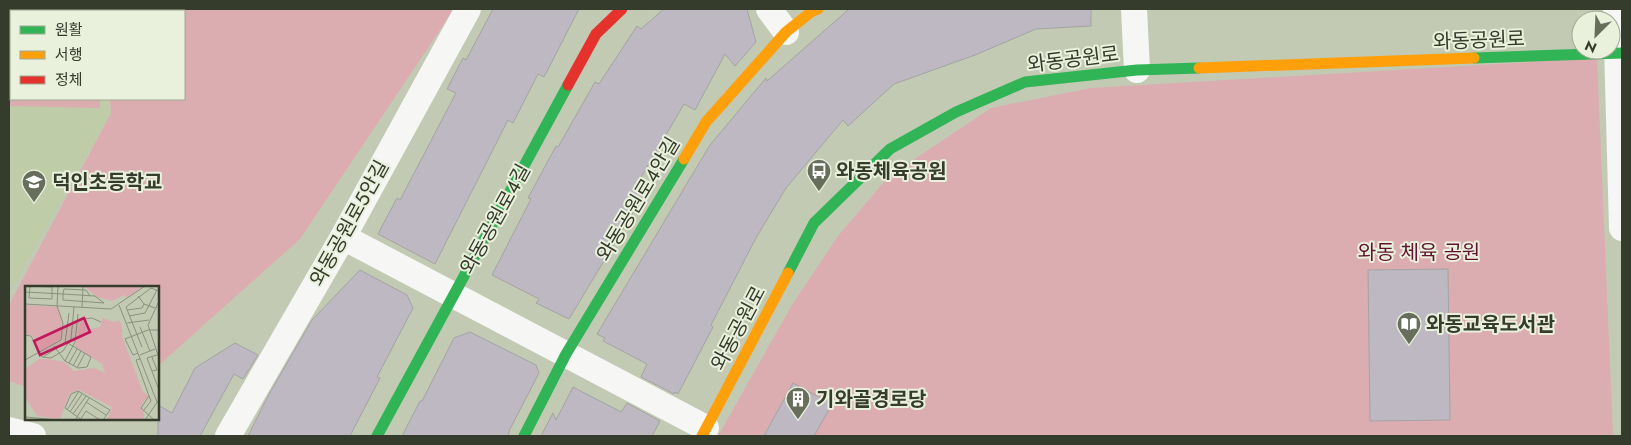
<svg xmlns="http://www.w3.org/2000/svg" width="1631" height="445" viewBox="0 0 1631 445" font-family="Jost,'Noto Sans KR',sans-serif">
  <rect width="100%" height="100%" fill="#c2cab4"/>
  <path fill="#bfcca8" d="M9,9H107L108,11H11V99H110L111,113L9,293Z"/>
  <path fill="#dcadb0" d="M9,9H105V11H11V99H100V108L9,106Z
    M107,9H454L300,239L158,366V288H26V387L9,381V305L111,113L110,99H184V11H108Z
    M1597,58L1613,436H718L792,305L838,236L889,176L991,108L1091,88Z"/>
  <path fill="#beb8c3" stroke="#a3a4a1" d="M493,9H579L544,77L538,74L513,123L508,120L435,264L378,234L397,198L400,200L456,93L447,89L463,58L466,60Z
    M664,9H747L756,42L735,66L725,54L695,110L684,104L636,186L646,191L569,319L536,303L539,299L492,275L531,199L528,198L556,146L558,147L595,82L599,84L637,26L641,29Z
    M849,9H1091V26L1036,29L975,55L894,84L848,126L843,120L786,188L756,238L711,325L713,327L678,394L675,392L674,394L641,377L647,364L603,341L605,338L597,334L710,145L766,78L767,81Z
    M1448,269L1450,420L1370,421L1368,270Z
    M360,270L407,295L413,308L377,377L380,378L350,436H248L268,396L312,320Z
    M470,332L536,365L539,373L510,429L508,436H402L420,401H422L454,338Z
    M235,343L258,355L243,379L234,374L200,436H158V405L172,413L195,368Z
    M793,383L832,404L814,436H764Z
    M573,387L621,412L627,403L660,421L652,436H541L553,413L556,420Z"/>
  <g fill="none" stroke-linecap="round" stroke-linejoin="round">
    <path stroke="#f6f7f4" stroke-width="26" d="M769,9L786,32
      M1134,9L1137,70
      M1616,9L1622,228
      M343,237L706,428
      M9,430L33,436
      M228,436L343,237L468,9"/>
    <path stroke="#30b455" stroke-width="11" d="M1474,58L1622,53
      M788,273L814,223L890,149L956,112L1025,82L1137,70L1199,68
      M377,436L568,85
      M524,436L566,354L684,159"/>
    <path stroke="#ff9f0a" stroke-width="11" d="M1199,68L1474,58
      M684,159L706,122L786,32L811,12L818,9
      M702,436L788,273"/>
    <path stroke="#e5322d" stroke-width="11" d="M568,85L596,34L622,9"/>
  </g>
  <defs>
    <symbol id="bus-pin" viewBox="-11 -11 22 30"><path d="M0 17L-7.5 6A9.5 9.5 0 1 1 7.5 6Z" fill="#676e5c" stroke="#e9f0dc"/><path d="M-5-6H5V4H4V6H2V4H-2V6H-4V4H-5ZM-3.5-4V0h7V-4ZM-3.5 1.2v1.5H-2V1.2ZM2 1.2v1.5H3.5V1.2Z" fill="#fff"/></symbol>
    <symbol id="school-pin" viewBox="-11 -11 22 30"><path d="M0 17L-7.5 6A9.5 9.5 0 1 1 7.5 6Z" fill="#676e5c" stroke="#e9f0dc"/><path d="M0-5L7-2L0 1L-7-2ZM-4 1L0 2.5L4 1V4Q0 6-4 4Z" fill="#fff"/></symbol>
    <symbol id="library-pin" viewBox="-11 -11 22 30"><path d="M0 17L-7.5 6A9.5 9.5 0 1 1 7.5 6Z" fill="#676e5c" stroke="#e9f0dc"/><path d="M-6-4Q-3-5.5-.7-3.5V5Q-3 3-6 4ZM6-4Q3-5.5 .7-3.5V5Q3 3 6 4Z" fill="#fff"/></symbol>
    <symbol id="building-pin" viewBox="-11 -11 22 30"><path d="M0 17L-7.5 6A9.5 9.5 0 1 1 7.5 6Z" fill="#676e5c" stroke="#e9f0dc"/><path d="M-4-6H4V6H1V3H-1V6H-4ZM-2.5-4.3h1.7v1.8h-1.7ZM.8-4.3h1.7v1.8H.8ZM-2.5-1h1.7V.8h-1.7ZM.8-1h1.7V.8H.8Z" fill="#fff"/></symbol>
  </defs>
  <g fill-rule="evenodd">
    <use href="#bus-pin" x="805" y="157" width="28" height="38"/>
    <use href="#school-pin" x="20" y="168" width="28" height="38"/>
    <use href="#library-pin" x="1395" y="310" width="28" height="38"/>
    <use href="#building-pin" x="784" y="385" width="28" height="38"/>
  </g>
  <g text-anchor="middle" stroke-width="4" stroke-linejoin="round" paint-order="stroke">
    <g font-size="20" fill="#363c2c" stroke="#e9f0dc">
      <text transform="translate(1479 40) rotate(-2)" y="7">와동공원로</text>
      <text transform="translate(1073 59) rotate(-7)" y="7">와동공원로</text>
      <text transform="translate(638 199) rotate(-59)" y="7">와동공원로4안길</text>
      <text transform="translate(495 219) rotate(-61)" y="7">와동공원로4길</text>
      <text transform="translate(349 223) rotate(-61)" y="7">와동공원로5안길</text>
      <text transform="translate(738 328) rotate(-62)" y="7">와동공원로</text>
    </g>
    <g font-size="20" font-weight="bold" fill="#363c2c" stroke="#e9f0dc" text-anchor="start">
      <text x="836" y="178">와동체육공원</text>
      <text x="52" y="189">덕인초등학교</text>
      <text x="1426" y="331">와동교육도서관</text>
      <text x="816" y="406">기와골경로당</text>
    </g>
    <g font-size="20" fill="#631331" stroke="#e9f0dc">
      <text x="1419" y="259">와동 체육 공원</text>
    </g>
  </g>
  <g transform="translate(25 286)">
    <rect width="134" height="134" fill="#c2cab4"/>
    <path d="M59,0H118L102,12L99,9L87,15L72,11ZM0,19L33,21L37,36L35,53L15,66L7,49H0ZM78,32L89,36L94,34L97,40V50L117,104L123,110L115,121L119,125V134H82L87,121L54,104L45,107L35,133L12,130L0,111V83L14,73H23L39,76L49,85L69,82L80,87L77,78L50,61L56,35L61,34V44L75,41Z" fill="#dcadb0"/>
    <path fill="none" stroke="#8a917e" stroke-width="1" d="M5,0L27,1V13L4,12ZM0,6L38,8L70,10L79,17L38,14V8L39,3L61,4L65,10M113,10L119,18L130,22M134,15L123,39L134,72M0,18L86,23L120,0M94,19L132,116M57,22L58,0M102,24L117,22L119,18M104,30L120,27L132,4M58,33L67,32L76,36M102,37L124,34M115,41L125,65M0,49L6,50L17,71L26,72L38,65L46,53L49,21M29,60L40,75L53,82L62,81L66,71L41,56M117,61L101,21L126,2L134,5M113,67L108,69L100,53L123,44H134M115,69L130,63M132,69L122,72L134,104M18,71L40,57L44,27M127,71L132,84L127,85M115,73L111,74L124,110L116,122L129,134M0,74L36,54L38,37L32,20L33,0M40,75L50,56L53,28M44,77L52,63M48,80L56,65M52,82L60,67M61,116L81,129M42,124L54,105M119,124L126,115L124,110M45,126L57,108M48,128L61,110M0,131L33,134M50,134L64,112M55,134L61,125L75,134M57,134L40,122L46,108L53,105L85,124L78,134M120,134L133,115"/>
    <path fill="#c2185b" fill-opacity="0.15" stroke="#c2185b" stroke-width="2.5" d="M59,32L65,46L15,69L9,55Z"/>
    <rect width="134" height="134" fill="none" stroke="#363c2c" stroke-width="2.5"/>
  </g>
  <rect width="1631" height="445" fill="none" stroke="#363c2c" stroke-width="20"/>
  <rect x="10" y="10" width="175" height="90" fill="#e9f0dc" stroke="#a1a896"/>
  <rect x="20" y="26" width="25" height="8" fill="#30b455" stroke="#a1a896"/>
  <text x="55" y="35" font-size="15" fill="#363c2c">원활</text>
  <rect x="20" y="51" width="25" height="8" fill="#ff9f0a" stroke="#a1a896"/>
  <text x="55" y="60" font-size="15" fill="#363c2c">서행</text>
  <rect x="20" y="76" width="25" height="8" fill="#e5322d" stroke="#a1a896"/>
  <text x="55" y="85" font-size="15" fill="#363c2c">정체</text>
  <g transform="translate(1596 35) rotate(204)"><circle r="24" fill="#e9f0dc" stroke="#a1a896"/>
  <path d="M0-4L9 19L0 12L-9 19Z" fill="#676e5c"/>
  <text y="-8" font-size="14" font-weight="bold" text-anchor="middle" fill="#363c2c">N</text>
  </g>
</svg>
